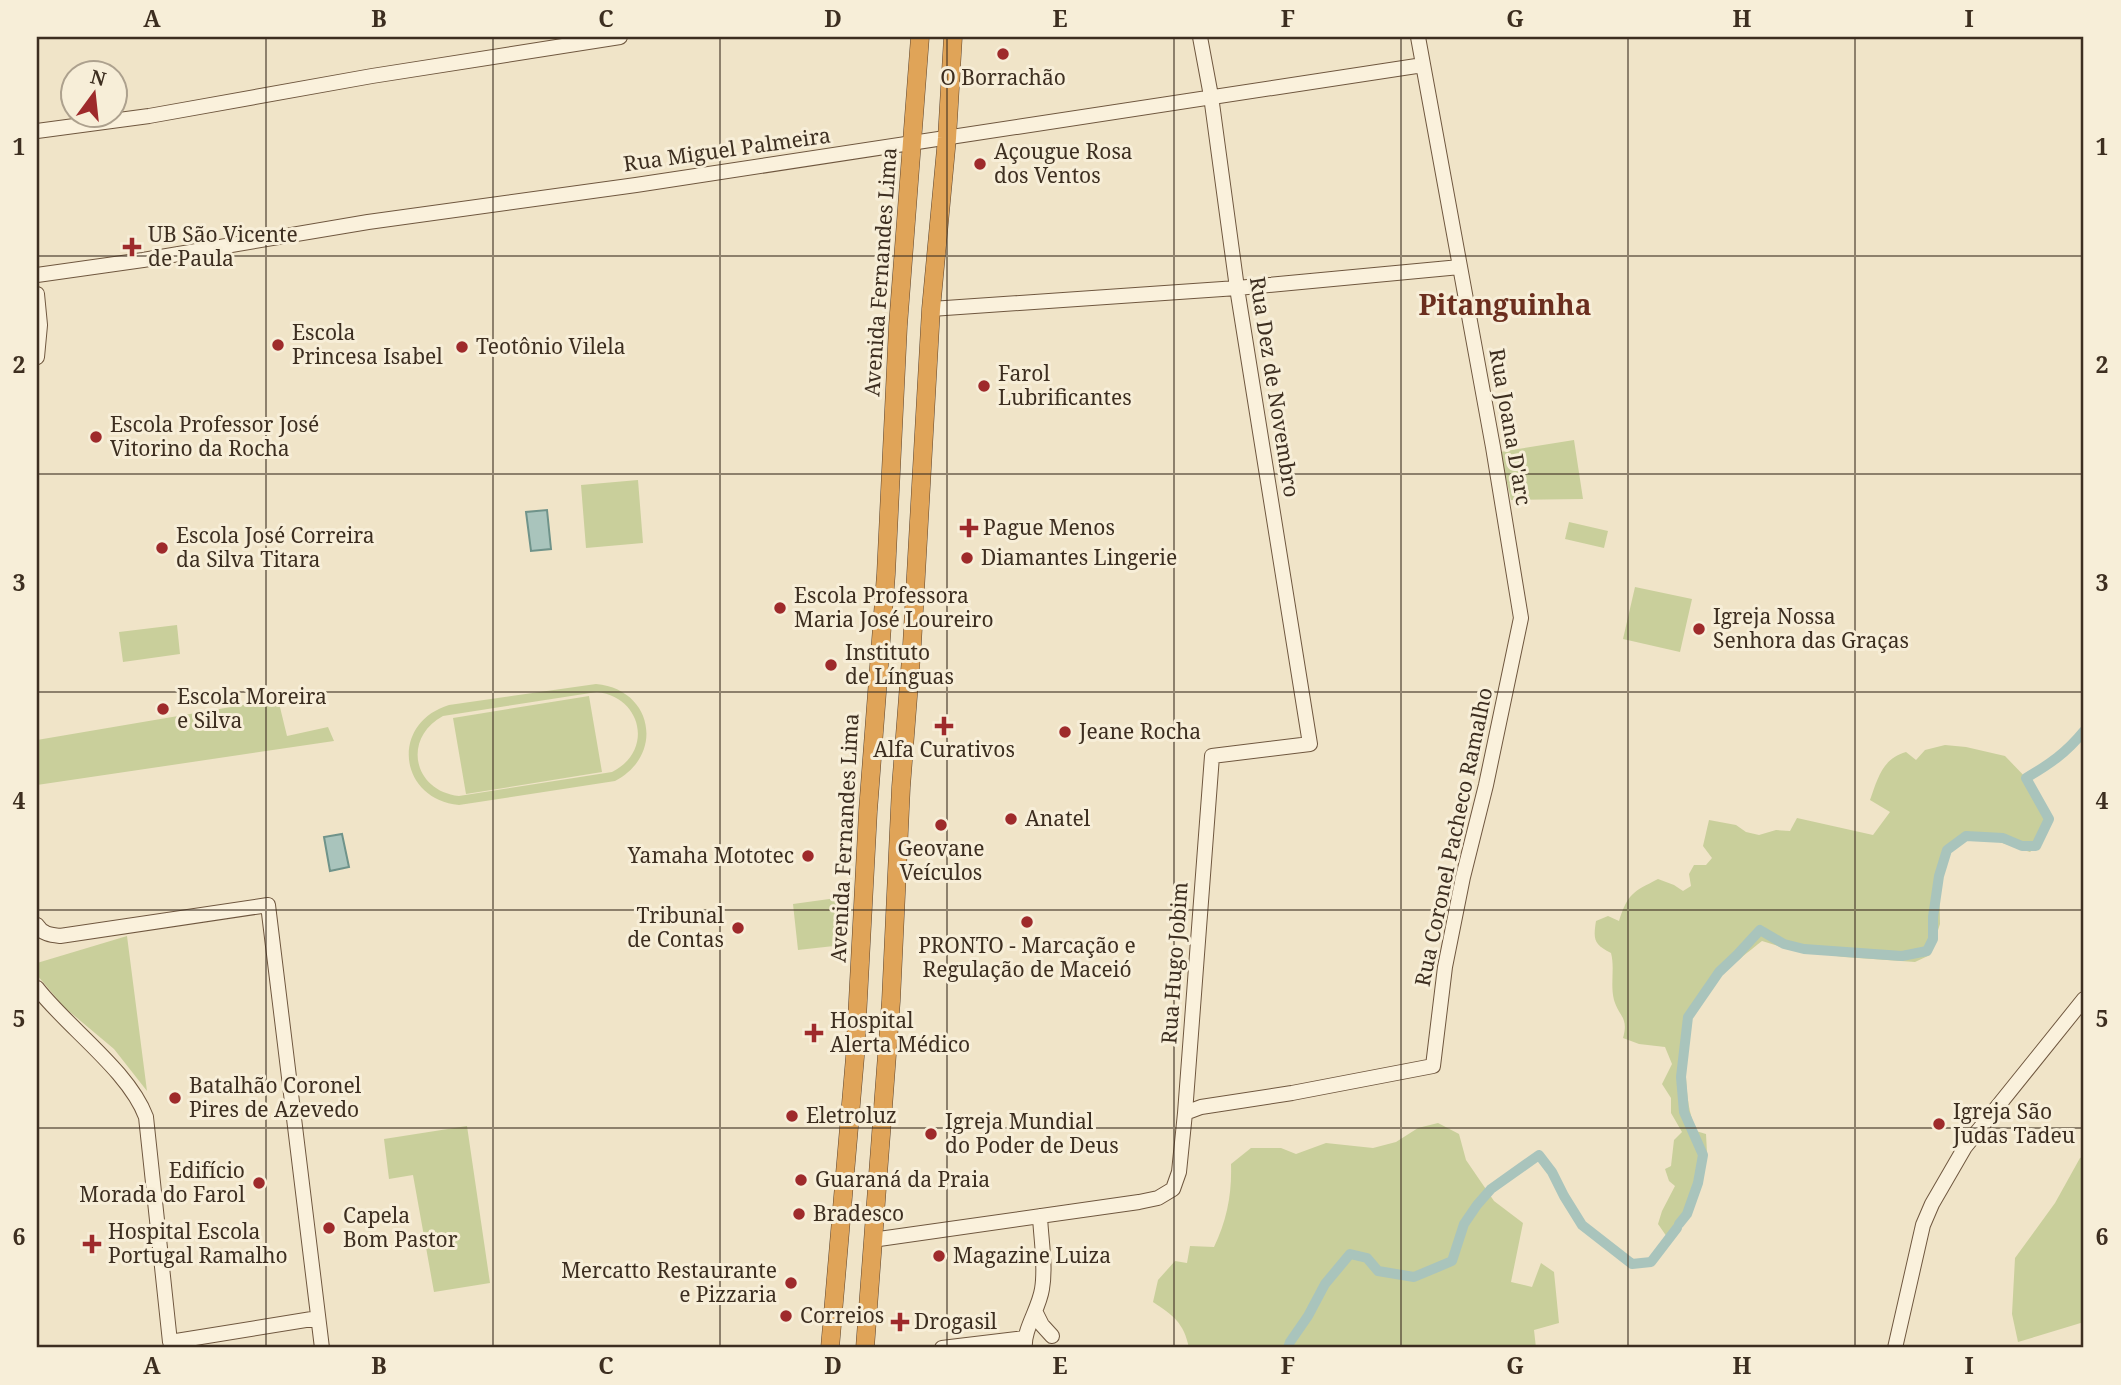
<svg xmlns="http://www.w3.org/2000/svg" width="2121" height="1385" viewBox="0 0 2121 1385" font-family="'Noto Serif',serif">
  <rect width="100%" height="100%" fill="#f0e4c8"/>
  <path fill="#c9cf9b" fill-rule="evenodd" d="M1574,440L1583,499L1511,500L1500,452Z
    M638,480L643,543L586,548L581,485Z
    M1569,522L1608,531L1604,548L1565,539Z
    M1635,587L1692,599L1680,652L1623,639Z
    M177,625L180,654L123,662L119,632Z
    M596,684C653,689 665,755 615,781L459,805C398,799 390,723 449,705ZM597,692C642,697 654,751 612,772L459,796C413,791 402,738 443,716Z
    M589,696L602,772L466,794L453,718Z
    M278,699L287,736L328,727L334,741L37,785V740Z
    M1945,745L1966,747L2005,756L2030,782L2049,819L2043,840L2030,852L1987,838L1957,842L1951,846L1939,876L1940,924L1930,955L1915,962L1844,957L1791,950L1762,941C1729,967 1692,996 1683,1040C1681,1052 1685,1066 1686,1078C1687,1097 1689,1113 1696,1131L1706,1134L1707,1153L1683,1223L1667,1237L1658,1224L1662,1211L1675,1186L1669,1181L1665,1169L1671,1166L1674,1140L1682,1132L1671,1113V1098L1662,1084L1672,1064L1665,1047L1639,1044L1623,1038C1629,1017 1619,1017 1614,1000C1610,984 1615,968 1611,953C1594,944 1593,940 1596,921L1608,916L1619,921C1628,893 1633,892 1658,879L1674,885L1683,891L1691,886L1689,874L1694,865H1706L1712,858L1703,846L1709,820L1736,825L1746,832L1759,835L1776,830L1790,831L1797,818L1873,835L1890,812L1870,800C1878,778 1882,759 1906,752L1916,760L1925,750Z
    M844,897L843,945L798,950L793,904Z
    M127,936L147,1091L114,1049L64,1007L37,975V963Z
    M1438,1123L1459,1134L1466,1160L1494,1201L1523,1223L1511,1282L1532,1287L1541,1263L1554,1272L1559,1323L1534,1330L1536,1348H1189C1184,1323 1173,1315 1153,1302L1158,1280L1175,1261L1187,1263L1190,1246L1214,1247C1227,1220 1232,1194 1231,1164L1251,1148H1281L1296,1154L1326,1143L1373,1148L1396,1142L1418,1128Z
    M467,1126L490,1283L434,1292L413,1175L389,1179L384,1139Z
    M2084,1156V1322L2018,1342L2012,1314L2015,1258L2055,1203L2080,1158Z"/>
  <path fill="#a9c4bc" stroke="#6f938a" stroke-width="2" d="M547,510L551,549L531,551L526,512Z
    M342,834L349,867L330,871L324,837Z"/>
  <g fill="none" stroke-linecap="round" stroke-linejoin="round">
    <path stroke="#a9c4bc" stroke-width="10" d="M1679,1224L1687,1214L1698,1183L1703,1155L1684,1112L1681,1077L1688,1017L1719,972L1737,955L1760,930L1784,944L1804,949L1902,956L1927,951L1933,939V917L1939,876L1947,850L1966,836L2003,838L2022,846H2036L2049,819L2026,778C2050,764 2066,753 2084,731
      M1288,1348L1290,1342L1308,1316L1325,1284L1350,1254L1367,1258L1378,1271L1414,1277L1452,1261L1464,1224L1477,1205L1491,1189L1539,1155L1552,1172L1564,1196L1582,1225L1632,1264L1651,1262L1677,1228"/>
    <defs>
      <path id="secondary" d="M37,131L149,116L372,76L620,37
        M37,275L143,260L368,222L636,185L1423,65
        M37,294L40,325L37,357
        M931,309L1237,288L1460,267
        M37,925C42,934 51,935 60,936L268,905L322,1348
        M37,988C68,1028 129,1071 146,1117L170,1342L318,1318
        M1185,1113L1201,1107L1292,1093L1433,1066L1445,967L1463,877L1486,785L1521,618L1493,447L1418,37
        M872,1240L1139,1202L1158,1198L1173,1189L1179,1172L1185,1113L1212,756L1310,744L1237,288L1211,96L1200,37
        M1036,1313L1042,1325L1052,1336
        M942,1348L1024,1338
        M1025,1348C1023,1330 1039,1309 1042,1289C1046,1266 1041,1240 1040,1216
        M1895,1348L1923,1225L1932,1204L1965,1147L2084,999"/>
      <path id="highway" d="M830,1348L855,1057L868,811L886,574L898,326L920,37
        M865,1348L891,1001L901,787L912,645L931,309L947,138L953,37"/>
    </defs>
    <use href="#secondary" stroke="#6f573f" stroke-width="16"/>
    <use href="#highway" stroke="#5b4430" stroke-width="19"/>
    <use href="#secondary" stroke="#faf1dc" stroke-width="14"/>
    <use href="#highway" stroke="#e0a458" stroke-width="18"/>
  </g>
  <path fill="none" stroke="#3d2e20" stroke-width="2" stroke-opacity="0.55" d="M266,37V1348M493,37V1348M720,37V1348M947,37V1348M1174,37V1348M1401,37V1348M1628,37V1348M1855,37V1348M37,256H2084M37,474H2084M37,692H2084M37,910H2084M37,1128H2084"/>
  <g fill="#9e2a2b" stroke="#f7eed8" stroke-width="2.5">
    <circle cx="1003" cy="54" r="7"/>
    <circle cx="980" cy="164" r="7"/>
    <path d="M128.5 236.5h7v7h7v7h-7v7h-7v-7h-7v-7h7z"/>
    <circle cx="278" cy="345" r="7"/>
    <circle cx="462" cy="347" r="7"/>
    <circle cx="984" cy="386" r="7"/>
    <circle cx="96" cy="437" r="7"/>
    <path d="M965.5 517.5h7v7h7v7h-7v7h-7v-7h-7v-7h7z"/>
    <circle cx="162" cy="548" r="7"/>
    <circle cx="967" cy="558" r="7"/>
    <circle cx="780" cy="608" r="7"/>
    <circle cx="1699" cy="629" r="7"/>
    <circle cx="831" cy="665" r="7"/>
    <circle cx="163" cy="709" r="7"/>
    <path d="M940.5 715.5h7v7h7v7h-7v7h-7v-7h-7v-7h7z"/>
    <circle cx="1065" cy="732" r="7"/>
    <circle cx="1011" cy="819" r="7"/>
    <circle cx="941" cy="825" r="7"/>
    <circle cx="808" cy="856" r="7"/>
    <circle cx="1027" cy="922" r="7"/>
    <circle cx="738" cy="928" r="7"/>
    <path d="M810.5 1022.5h7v7h7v7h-7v7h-7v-7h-7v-7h7z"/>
    <circle cx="175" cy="1098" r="7"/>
    <circle cx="792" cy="1116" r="7"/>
    <circle cx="1939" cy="1124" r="7"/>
    <circle cx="931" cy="1134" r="7"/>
    <circle cx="801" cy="1180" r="7"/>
    <circle cx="259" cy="1183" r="7"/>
    <circle cx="799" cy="1214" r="7"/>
    <circle cx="329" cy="1228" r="7"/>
    <path d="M88.5 1233.5h7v7h7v7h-7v7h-7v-7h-7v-7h7z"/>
    <circle cx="939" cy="1256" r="7"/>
    <circle cx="791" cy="1283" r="7"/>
    <circle cx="786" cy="1316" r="7"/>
    <path d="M896.5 1311.5h7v7h7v7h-7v7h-7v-7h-7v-7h7z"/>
  </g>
  <g text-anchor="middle" stroke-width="6" stroke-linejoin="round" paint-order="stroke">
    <g font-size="21" fill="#3d2e20" stroke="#f7eed8" text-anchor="start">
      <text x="1003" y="85" text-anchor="middle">O Borrachão</text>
      <text x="994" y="159">Açougue Rosa<tspan x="994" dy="24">dos Ventos</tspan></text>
      <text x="148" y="242">UB São Vicente<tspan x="148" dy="24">de Paula</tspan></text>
      <text x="292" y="340">Escola<tspan x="292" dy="24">Princesa Isabel</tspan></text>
      <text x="476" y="354">Teotônio Vilela</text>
      <text x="998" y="381">Farol<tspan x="998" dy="24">Lubrificantes</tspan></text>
      <text x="110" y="432">Escola Professor José<tspan x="110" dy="24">Vitorino da Rocha</tspan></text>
      <text x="983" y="535">Pague Menos</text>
      <text x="176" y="543">Escola José Correira<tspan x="176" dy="24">da Silva Titara</tspan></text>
      <text x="981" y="565">Diamantes Lingerie</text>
      <text x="794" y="603">Escola Professora<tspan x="794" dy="24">Maria José Loureiro</tspan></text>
      <text x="1713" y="624">Igreja Nossa<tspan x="1713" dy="24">Senhora das Graças</tspan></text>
      <text x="845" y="660">Instituto<tspan x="845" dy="24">de Línguas</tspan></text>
      <text x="177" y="704">Escola Moreira<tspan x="177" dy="24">e Silva</tspan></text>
      <text x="1079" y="739">Jeane Rocha</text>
      <text x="944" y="757" text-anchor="middle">Alfa Curativos</text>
      <text x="1025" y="826">Anatel</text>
      <text x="941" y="856" text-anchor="middle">Geovane<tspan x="941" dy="24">Veículos</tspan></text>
      <text x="794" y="863" text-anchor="end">Yamaha Mototec</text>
      <text x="724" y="923" text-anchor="end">Tribunal<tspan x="724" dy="24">de Contas</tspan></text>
      <text x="1027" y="953" text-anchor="middle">PRONTO - Marcação e<tspan x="1027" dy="24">Regulação de Maceió</tspan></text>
      <text x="830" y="1028">Hospital<tspan x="830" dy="24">Alerta Médico</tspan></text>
      <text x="189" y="1093">Batalhão Coronel<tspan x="189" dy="24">Pires de Azevedo</tspan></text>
      <text x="1953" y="1119">Igreja São<tspan x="1953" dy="24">Judas Tadeu</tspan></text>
      <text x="806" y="1123">Eletroluz</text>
      <text x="945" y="1129">Igreja Mundial<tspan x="945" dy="24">do Poder de Deus</tspan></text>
      <text x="245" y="1178" text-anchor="end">Edifício<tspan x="245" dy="24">Morada do Farol</tspan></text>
      <text x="815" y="1187">Guaraná da Praia</text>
      <text x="813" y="1221">Bradesco</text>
      <text x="343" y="1223">Capela<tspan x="343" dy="24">Bom Pastor</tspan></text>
      <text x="108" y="1239">Hospital Escola<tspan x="108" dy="24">Portugal Ramalho</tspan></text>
      <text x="953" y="1263">Magazine Luiza</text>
      <text x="777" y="1278" text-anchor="end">Mercatto Restaurante<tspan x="777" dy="24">e Pizzaria</tspan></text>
      <text x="800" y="1323">Correios</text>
      <text x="914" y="1329">Drogasil</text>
    </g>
    <g font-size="21" fill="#3d2e20" stroke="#f7eed8">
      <text transform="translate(727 150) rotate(-8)" y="7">Rua Miguel Palmeira</text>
      <text transform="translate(881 272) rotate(-86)" y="7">Avenida Fernandes Lima</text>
      <text transform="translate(1274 387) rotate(81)" y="7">Rua Dez de Novembro</text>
      <text transform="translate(1510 427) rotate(80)" y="7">Rua Joana D'arc</text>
      <text transform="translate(1454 837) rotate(-78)" y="7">Rua Coronel Pacheco Ramalho</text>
      <text transform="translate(845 838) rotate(-87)" y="7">Avenida Fernandes Lima</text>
      <text transform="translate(1175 963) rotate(-86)" y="7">Rua Hugo Jobim</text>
    </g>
    <g font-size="28" font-weight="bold" fill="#6b2e1e" stroke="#f7eed8">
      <text x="1505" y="315">Pitanguinha</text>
    </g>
  </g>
  <rect width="2121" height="1385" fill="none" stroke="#f7eed8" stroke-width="77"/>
  <g transform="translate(94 94) rotate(15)"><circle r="33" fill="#f7eed8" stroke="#ada18e" stroke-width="2"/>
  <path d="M0-5L12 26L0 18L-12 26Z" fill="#9e2a2b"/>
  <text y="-10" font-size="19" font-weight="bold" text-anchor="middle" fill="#3d2e20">N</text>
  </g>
  <rect x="38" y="38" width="2044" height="1308" fill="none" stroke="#3d2e20" stroke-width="2.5"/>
  <g font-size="23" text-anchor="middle" font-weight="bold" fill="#3d2e20">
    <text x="152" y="27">A</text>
    <text x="379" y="27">B</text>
    <text x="606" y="27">C</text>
    <text x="833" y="27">D</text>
    <text x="1060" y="27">E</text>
    <text x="1288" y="27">F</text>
    <text x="1515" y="27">G</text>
    <text x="1742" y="27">H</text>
    <text x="1969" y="27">I</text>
    <text x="19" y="155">1</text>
    <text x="2102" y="155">1</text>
    <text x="19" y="373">2</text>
    <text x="2102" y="373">2</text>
    <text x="19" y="591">3</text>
    <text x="2102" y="591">3</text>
    <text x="19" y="809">4</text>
    <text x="2102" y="809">4</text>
    <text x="19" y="1027">5</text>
    <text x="2102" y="1027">5</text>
    <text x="19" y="1245">6</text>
    <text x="2102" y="1245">6</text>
    <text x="152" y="1374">A</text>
    <text x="379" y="1374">B</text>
    <text x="606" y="1374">C</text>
    <text x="833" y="1374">D</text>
    <text x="1060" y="1374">E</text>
    <text x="1288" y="1374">F</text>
    <text x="1515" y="1374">G</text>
    <text x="1742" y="1374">H</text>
    <text x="1969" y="1374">I</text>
  </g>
</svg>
